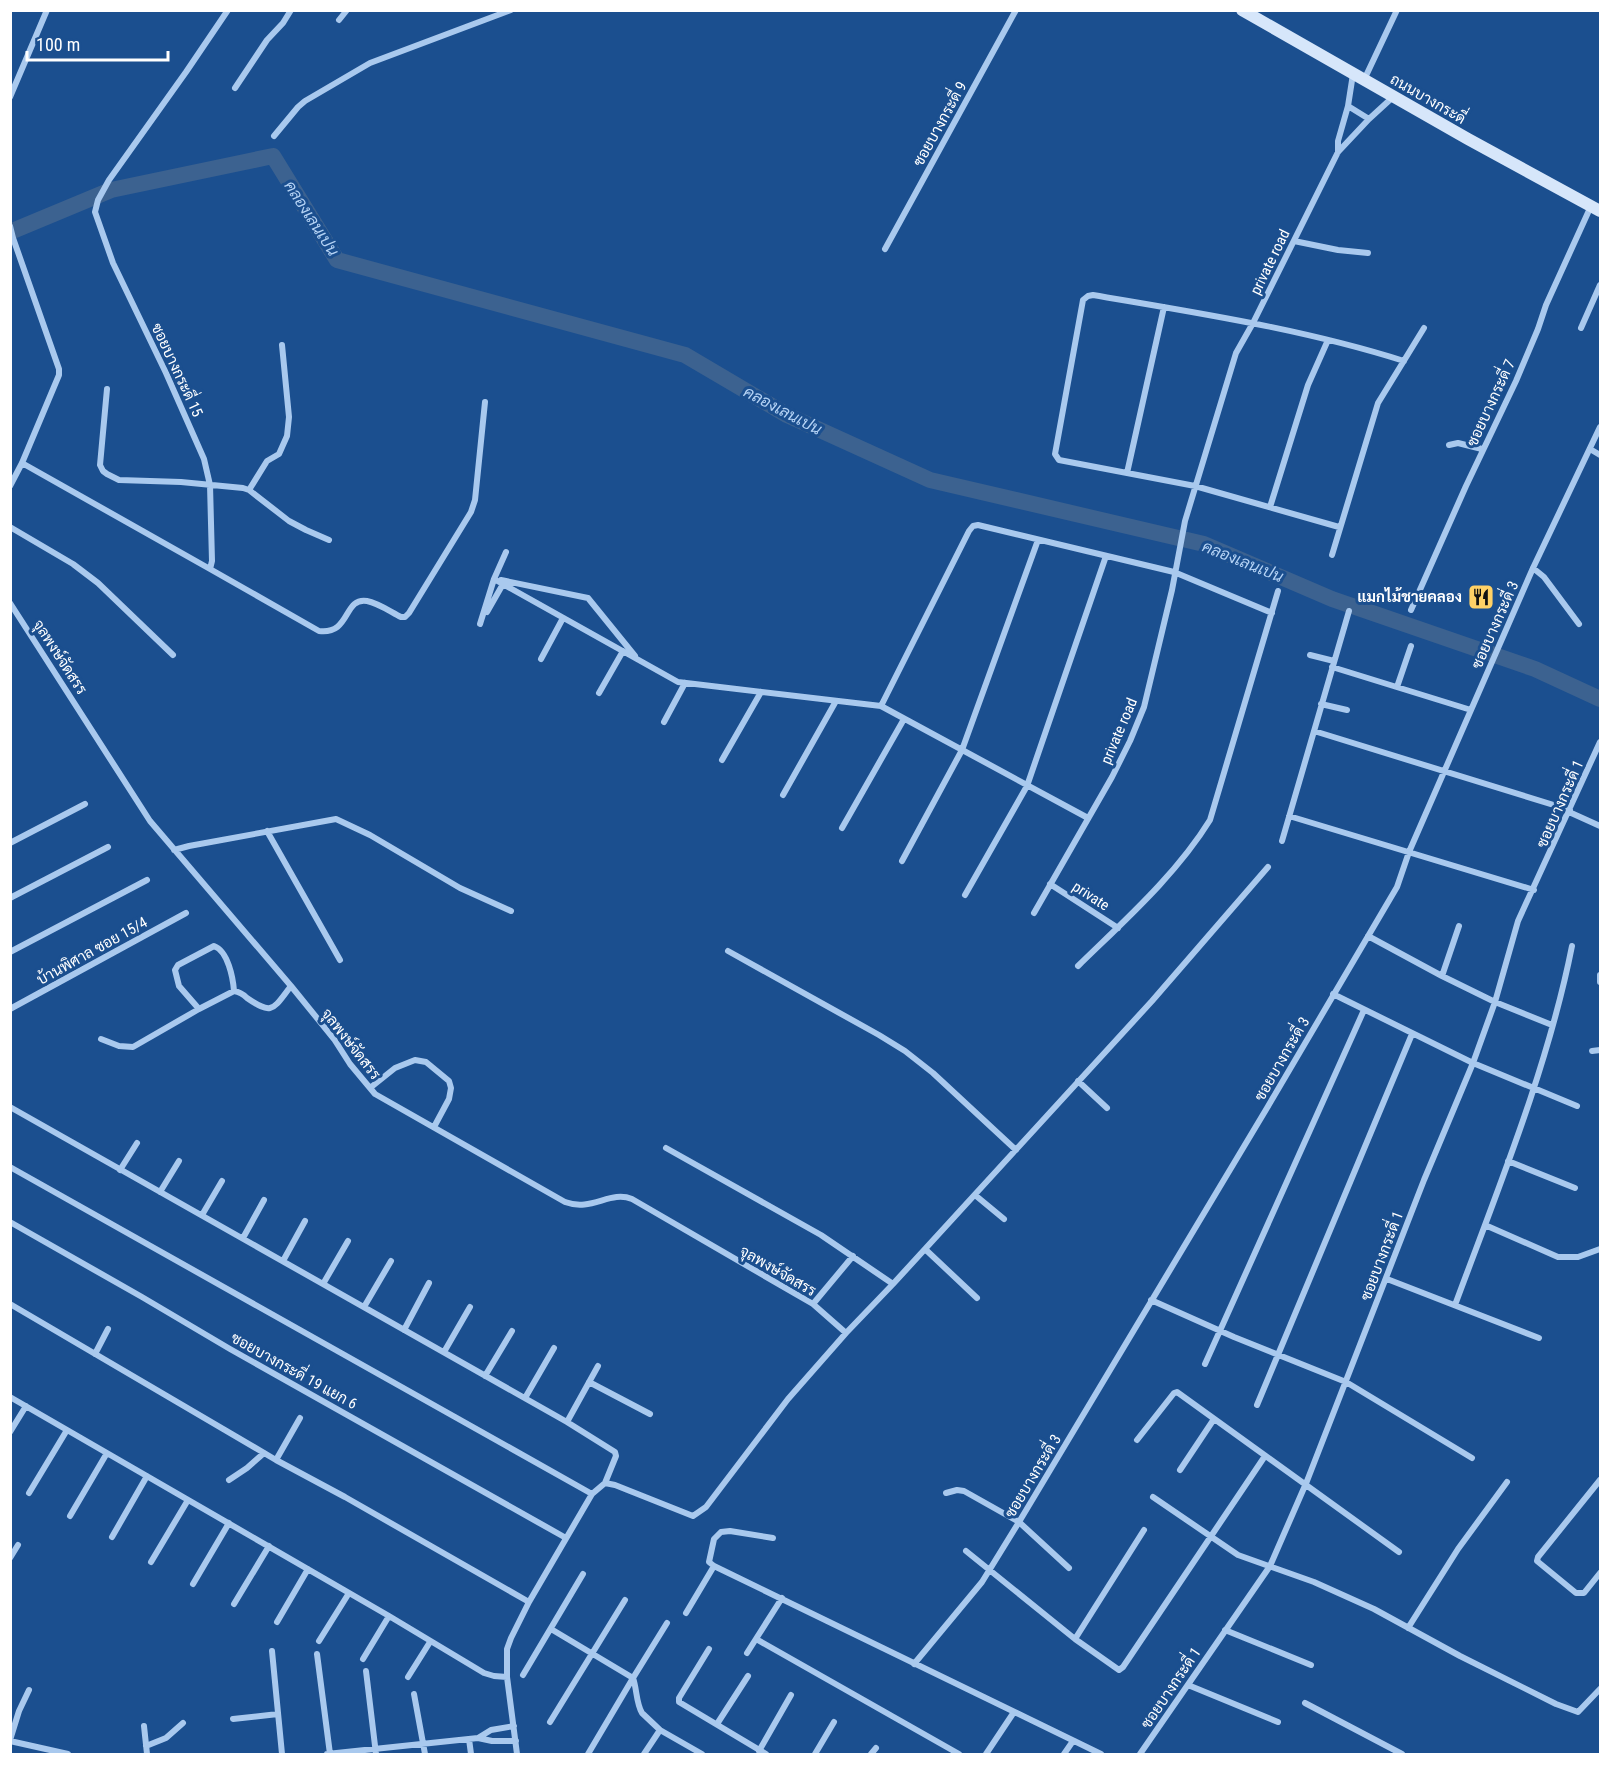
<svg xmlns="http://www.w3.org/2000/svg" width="1611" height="1765" viewBox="0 0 1611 1765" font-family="'Roboto Condensed',Sarabun,sans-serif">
  <rect width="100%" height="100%" fill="#1b4f8f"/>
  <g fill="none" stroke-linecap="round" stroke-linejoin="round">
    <path stroke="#3c6290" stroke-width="16" d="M10,232L111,190L273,156L337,260L685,355L787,415L930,480L1204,544L1332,599L1535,669L1600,699"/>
    <path stroke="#a9c9ee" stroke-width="6" d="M339,20L347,10
      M1364,80L1397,10
      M235,88L267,40L283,23L291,10
      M10,97L47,10
      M1348,106L1369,119
      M274,136L298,107L305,101L370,63L511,10
      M1338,152V141L1348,106L1353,74
      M10,226L13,238L59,369V375L22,463L10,486
      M1294,241L1338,250L1368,253
      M885,249L1016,10
      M1581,328L1600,285
      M107,389L100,465L103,471L107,474L119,480L181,482L243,488L249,490L289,521L306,530L329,540
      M1449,445L1458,443L1482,449
      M1590,449L1600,455
      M22,463L210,569L212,561L210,485L204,459L166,373L113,263L95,212L98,200L109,180L186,72L228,10
      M1127,473L1164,307
      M249,490L267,461L279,454L287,436L289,417L282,345
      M1270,507L1308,385L1328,340
      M10,527L73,564L98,583L173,655
      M1339,527L1195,486L1059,460L1055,454L1083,300L1088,296L1093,295C1198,313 1303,329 1404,361
      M1332,555L1378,403L1424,328
      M1533,568L1544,577L1579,624
      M210,569L319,631C351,635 343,597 367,601C378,603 391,612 401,617H405L409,613L471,512L475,500L485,402
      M494,579L678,682L881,706L1088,818
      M501,580L588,598L635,656
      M10,603L150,821L291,986L334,1039L350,1064L375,1094L565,1202C592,1212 610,1190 632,1199L813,1304L846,1333
      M1411,610L1466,486L1516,381L1538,329L1546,305L1591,206
      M487,612L503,584
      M480,624L494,579L506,552
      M1310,655L1334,661
      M541,659L563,618
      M1332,667L1471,710
      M1397,687L1411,646
      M599,693L623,651
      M1321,704L1347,710
      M881,706L969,531L973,526L978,525L1174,572L1272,613
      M664,722L685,683
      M1314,731L1570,810
      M722,760L761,692
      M783,795L836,701
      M1569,812L1600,826
      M1289,816L1534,890
      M842,828L904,719
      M267,831L340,960
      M1282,841L1349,611
      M10,843L85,804
      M174,850L189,846L336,819L370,835L460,888L511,911
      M902,861L962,750L1038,540
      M1050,884L1118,928
      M965,895L1027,786L1106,556
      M10,898L108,847
      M1034,913L1112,777L1130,741L1144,707L1172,590L1185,521L1236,353L1253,323L1338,152L1369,119L1393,97
      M1368,936L1442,976L1495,1002L1552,1025
      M728,951L879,1035L905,1051L933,1073L1016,1150
      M10,952L147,880
      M1078,966C1124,921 1176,875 1210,820L1278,591
      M1600,975V982
      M1442,976L1459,926
      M1333,994L1473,1063L1577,1106
      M10,1009L186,913
      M199,1009L179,986L175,970L178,965L214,946C228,951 233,978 234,991
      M101,1039L119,1046L133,1047L199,1009L234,991C240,992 243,994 247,998C273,1016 273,1009 291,986
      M1592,1051L1600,1050
      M1078,1081L1107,1108
      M370,1088L395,1068L415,1060L426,1062L449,1081L451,1088L449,1099L434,1127
      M10,1107L567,1422L615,1452L616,1456L605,1483L592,1494L529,1602L511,1638L507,1649V1677L517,1754
      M666,1148L821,1235L893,1284
      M1508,1161L1575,1188
      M10,1167L592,1494
      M120,1170L137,1143
      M160,1192L179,1161
      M975,1195L1004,1219
      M202,1215L222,1181
      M10,1222L142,1297L230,1349L566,1538
      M1485,1225L1558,1257H1578L1600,1249
      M243,1238L264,1200
      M925,1249L977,1298
      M283,1261L305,1221
      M1387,1279L1539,1338
      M323,1284L348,1241
      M1151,1300L1234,1337L1346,1382L1472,1458
      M10,1304L276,1460L345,1497L529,1602
      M813,1304L853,1256
      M1455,1305C1498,1189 1548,1067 1572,946
      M364,1307L391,1261
      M404,1330L429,1283
      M444,1352L470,1307
      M95,1354L108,1329
      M1205,1364L1364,1010
      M485,1376L512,1331
      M589,1382L650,1414
      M10,1397L389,1616L484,1673L494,1676L507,1677
      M525,1398L554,1348
      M1257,1405L1412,1034
      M567,1422L598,1366
      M10,1432L26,1406
      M1137,1440L1174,1393L1177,1392L1399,1552
      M276,1460L300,1418
      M1180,1470L1214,1419
      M229,1480L247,1468L264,1453
      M1600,1480L1538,1557L1537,1561L1576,1593H1584L1600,1573
      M605,1483L615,1485L693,1516L706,1507L788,1399L846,1333L893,1284L1152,1001L1268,867
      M29,1493L67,1430
      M946,1493L957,1490L964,1491L1019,1522L1069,1568
      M1153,1497L1238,1555L1314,1582L1374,1609L1460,1656L1556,1704L1578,1712L1600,1689
      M70,1516L107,1453
      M112,1537L147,1476
      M773,1538L730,1531L721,1532L714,1539L709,1562L714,1566L1101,1754
      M966,1551L1075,1639L1119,1670L1123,1667L1265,1456
      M10,1558L18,1545
      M151,1562L188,1500
      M193,1584L229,1523
      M234,1604L269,1546
      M686,1613L714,1566
      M277,1622L308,1569
      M1408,1628L1458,1549L1507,1482
      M551,1629L633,1678C637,1689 636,1703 642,1713L660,1730L702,1754
      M1225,1630L1311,1665
      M756,1639L959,1754
      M1075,1639L1144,1530
      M319,1641L349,1593
      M709,1649L679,1698V1702L766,1754
      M272,1651L282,1754
      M747,1653L782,1598
      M317,1654L330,1754
      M363,1659L389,1616
      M914,1664L982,1582L1019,1522L1267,1108L1397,887L1409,852L1533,568L1600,427
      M366,1671L376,1754
      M523,1675L583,1574
      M408,1677L430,1642
      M1188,1685L1278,1722
      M414,1694L425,1754
      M1305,1703L1402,1754
      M233,1719L278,1714
      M550,1722L625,1600
      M717,1724L748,1676
      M144,1726L147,1754
      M478,1738L491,1730L514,1726
      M469,1739L471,1754
      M10,1740L19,1711L29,1690
      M10,1741L68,1754
      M146,1746L166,1738L183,1723
      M759,1751L791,1695
      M327,1754L478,1738L492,1741H516
      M588,1754L633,1678L667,1623
      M644,1754L660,1730
      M815,1754L834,1722
      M871,1754L876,1748
      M986,1754L1014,1712
      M1064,1754L1073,1741
      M1140,1754L1270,1566L1307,1481L1424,1180L1473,1063L1495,1002L1518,921L1600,742"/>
    <path stroke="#d6e6fa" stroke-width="12" d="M1242,10L1468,139L1600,211"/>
  </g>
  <defs>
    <symbol id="restaurant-square" viewBox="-11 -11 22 22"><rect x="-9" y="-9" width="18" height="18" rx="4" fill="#ffd166" stroke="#1b4f8f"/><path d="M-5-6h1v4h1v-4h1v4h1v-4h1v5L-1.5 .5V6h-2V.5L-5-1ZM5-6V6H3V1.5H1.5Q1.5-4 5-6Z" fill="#111"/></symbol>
  </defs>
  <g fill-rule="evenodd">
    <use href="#restaurant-square" x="1466" y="582" width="30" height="30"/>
  </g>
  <g text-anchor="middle" stroke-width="6" stroke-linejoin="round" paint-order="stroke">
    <g font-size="15" fill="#fff" stroke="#1b4f8f">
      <text transform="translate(1428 99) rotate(30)" y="5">ถนนบางกระดี่</text>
      <text transform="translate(940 124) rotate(-61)" y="5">ซอยบางกระดี่ 9</text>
      <text transform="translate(1270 262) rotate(-64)" y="5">private road</text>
      <text transform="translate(177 370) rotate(65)" y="5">ซอยบางกระดี่ 15</text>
      <text transform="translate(1491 403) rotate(-65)" y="5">ซอยบางกระดี่ 7</text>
      <text transform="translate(1495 625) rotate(-66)" y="5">ซอยบางกระดี่ 3</text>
      <text transform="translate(60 657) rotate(57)" y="5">จุลพงษ์จัดสรร</text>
      <text transform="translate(1119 731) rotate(-67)" y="5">private road</text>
      <text transform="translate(1560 804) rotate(-66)" y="5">ซอยบางกระดี่ 1</text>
      <text transform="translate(1091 896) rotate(33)" y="5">private</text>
      <text transform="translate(92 951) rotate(-29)" y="5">บ้านพิศาล ซอย 15/4</text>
      <text transform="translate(351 1044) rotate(52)" y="5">จุลพงษ์จัดสรร</text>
      <text transform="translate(1282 1059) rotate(-60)" y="5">ซอยบางกระดี่ 3</text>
      <text transform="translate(1382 1256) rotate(-69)" y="5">ซอยบางกระดี่ 1</text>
      <text transform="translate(778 1271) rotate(30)" y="5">จุลพงษ์จัดสรร</text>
      <text transform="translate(294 1371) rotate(29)" y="5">ซอยบางกระดี่ 19 แยก 6</text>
      <text transform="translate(1033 1476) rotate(-59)" y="5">ซอยบางกระดี่ 3</text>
      <text transform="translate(1171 1688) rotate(-56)" y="5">ซอยบางกระดี่ 1</text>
    </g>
    <g font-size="15" font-weight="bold" fill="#fff" stroke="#1b4f8f" text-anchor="end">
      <text x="1462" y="602">แมกไม้ชายคลอง</text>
    </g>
    <g font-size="16" font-style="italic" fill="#b5d3f5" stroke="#1b4f8f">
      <text transform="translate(312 218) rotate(57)" y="6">คลองเลนเปน</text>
      <text transform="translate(783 410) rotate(28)" y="6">คลองเลนเปน</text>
      <text transform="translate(1243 561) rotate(22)" y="6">คลองเลนเปน</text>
    </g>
  </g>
  <rect width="1611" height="1765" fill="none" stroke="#ffffff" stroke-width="24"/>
  <path d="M27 51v9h141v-9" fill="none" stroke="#ffffff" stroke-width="3"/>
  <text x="36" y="51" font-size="18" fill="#ffffff" stroke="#1b4f8f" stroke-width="4.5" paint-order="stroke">100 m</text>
</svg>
